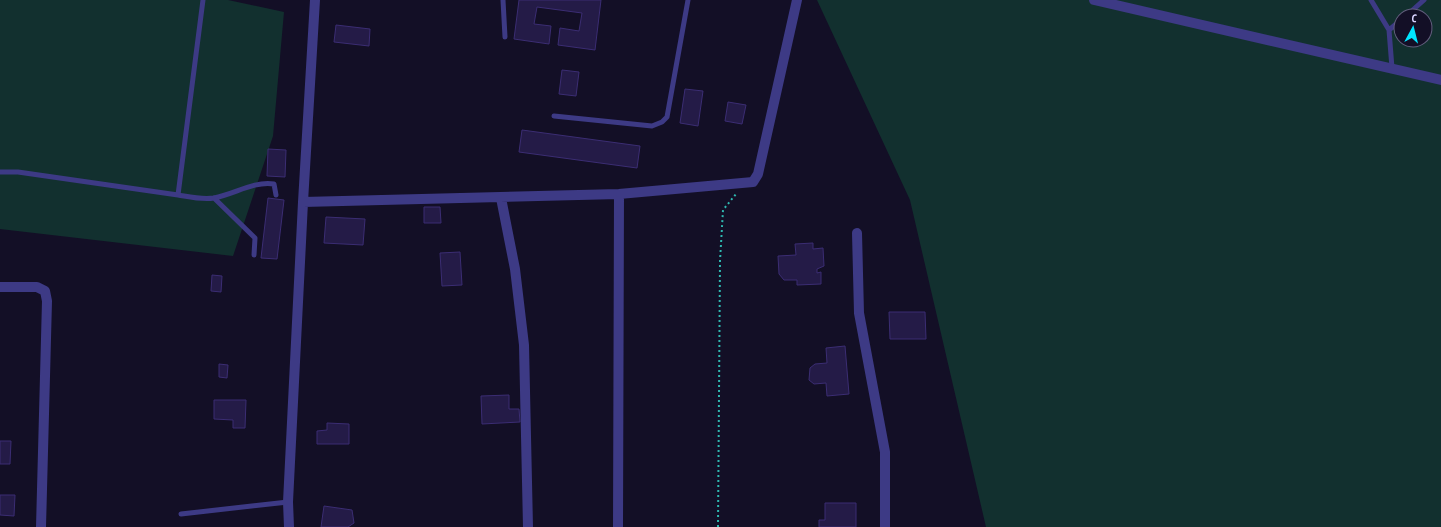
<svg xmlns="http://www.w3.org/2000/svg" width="1441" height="527" viewBox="0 0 1441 527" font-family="'PT Sans Narrow',sans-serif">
  <rect width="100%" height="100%" fill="#130f26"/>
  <path fill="#12302f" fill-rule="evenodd" d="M0,0H228L284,12L273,136L233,256L0,229Z
    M817,0H1441V527H986L910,200ZM1401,16H1425V40H1401Z"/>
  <path fill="#241b47" stroke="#3b2d73" d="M519,0H601L595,50L558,45L560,28L579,31L582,13L537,7L534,24L551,26L549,44L514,39Z
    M336,25L370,29L369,46L334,42Z
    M562,70L579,72L576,96L559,94Z
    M685,89L703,91L698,126L680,123Z
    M728,102L746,105L742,124L725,121Z
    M522,130L640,146L637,168L519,152Z
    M268,149L286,150L285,177L267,176Z
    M268,198L284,200L277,259L261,258Z
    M424,207H440L441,223H424Z
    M326,217L365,219L363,245L324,243Z
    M813,243V249L823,248L824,266L817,269V273L821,272V284L797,285V280H784L779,274L778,256L796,255L795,244Z
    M460,252L462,285L442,286L440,253Z
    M212,275L222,276L221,292L211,291Z
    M889,312H925L926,339H890Z
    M845,346L849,394L827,396L826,383L814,384L809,380L810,368L815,364L827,363L826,348Z
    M219,364L228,365L227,378L219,377Z
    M509,395V409H519L520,422L482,424L481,396Z
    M214,400H246L245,428H233V420L214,419Z
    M327,423L349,424V444H317V431L327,430Z
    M0,441H11L10,464H0Z
    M0,495H15L14,516L0,515Z
    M825,503H856V527H819V520H825Z
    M324,506L352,510L354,523L348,527H321Z"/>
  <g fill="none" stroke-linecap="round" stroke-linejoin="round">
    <path stroke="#2fb8b0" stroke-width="2" stroke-dasharray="2 3" stroke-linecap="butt" d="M718,527L720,261L723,210L736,194"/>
    <path stroke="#3d3a85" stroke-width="5" d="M503,0L505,37
      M1371,0L1389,30L1392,68
      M1406,16L1424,0
      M1389,30L1401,20
      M554,116L652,126L662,122L667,117L688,0
      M0,172H18L178,195L203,0
      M178,195C190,197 202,200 214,198C235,194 253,181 274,184L276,195
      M214,198L255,238L254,255
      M181,514L288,502"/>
    <path stroke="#3d3a85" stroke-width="10" d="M1094,0L1441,80
      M501,198L515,269L524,345L528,527
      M303,202L619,194L753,182L758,174L797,0
      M857,233L859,313L885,452V527
      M0,287H37L45,291L47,301L41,527
      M289,527L288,502L303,202L315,0
      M618,527L619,194"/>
  </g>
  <g transform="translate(1413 28) rotate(7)"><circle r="19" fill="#130f26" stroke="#625e7d"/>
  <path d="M0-3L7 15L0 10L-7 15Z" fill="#00e5ff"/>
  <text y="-6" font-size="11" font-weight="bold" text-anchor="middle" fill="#d9d4ff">С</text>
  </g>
</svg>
